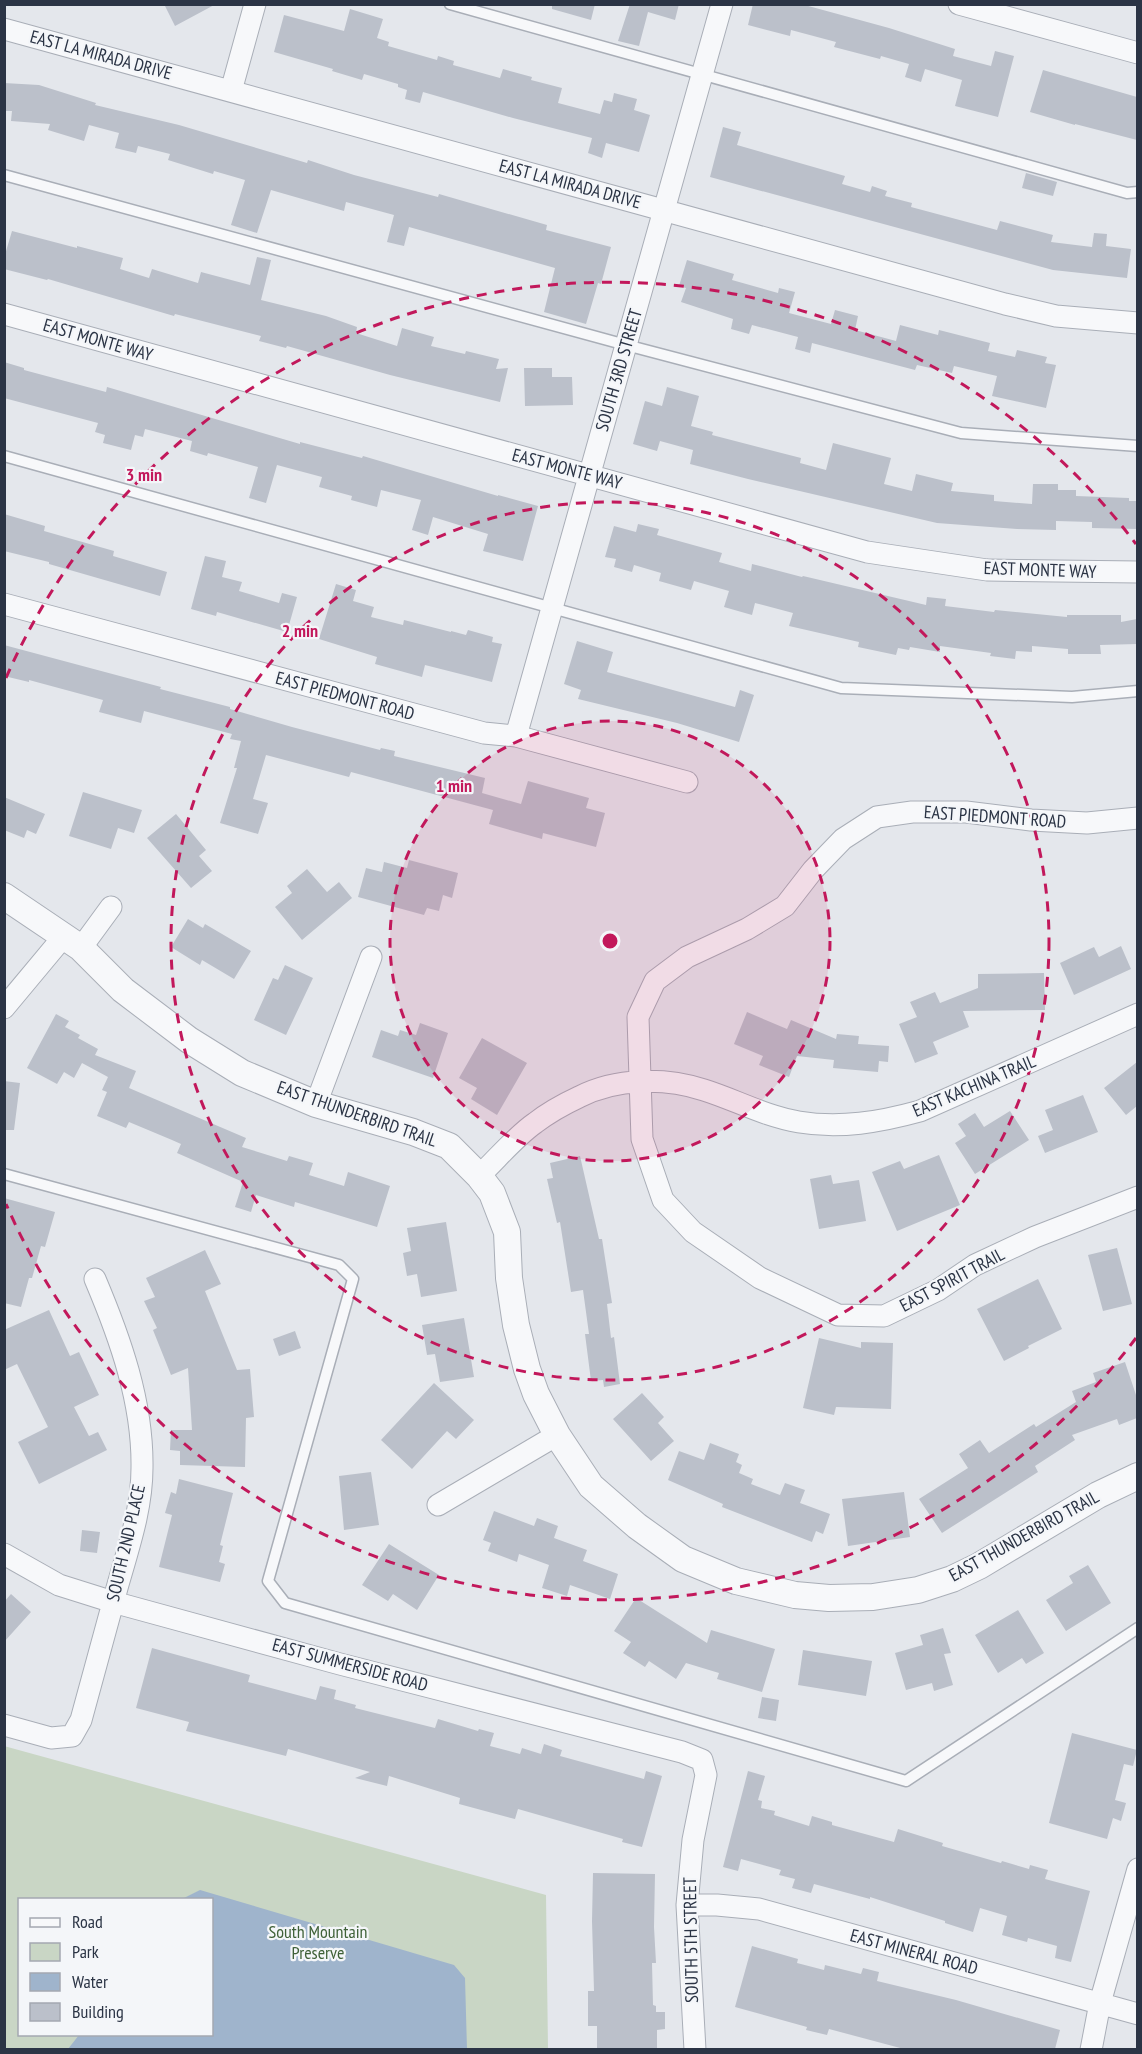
<svg xmlns="http://www.w3.org/2000/svg" width="1142" height="2054" viewBox="0 0 1142 2054" font-family="'PT Sans Narrow',sans-serif">
  <rect width="100%" height="100%" fill="#e4e7ec"/>
  <path fill="#c9d6c5" fill-rule="evenodd" d="M4,1746L546,1895L548,2049H5ZM20,1900H212V2034H20Z"/>
  <path fill="#9fb4cc" d="M200,1890L454,1965L465,1978L467,2049H68L79,2035L212,2034V1900L182,1899Z"/>
  <path fill="#bbc0ca" d="M164,4H216L175,26Z
    M552,4H595L591,20L552,9Z
    M630,4H679L675,20L648,12L639,46L618,41Z
    M753,4H801L889,28L955,49L953,56L991,66L995,51L1014,56L998,117L955,106L962,80L925,69L921,82L905,77L909,64L881,56L880,59L834,47L836,42L791,30L790,36L748,25Z
    M350,9L383,19L377,38L389,42L388,46L437,60L438,56L454,61L453,65L500,78L503,69L532,77L531,80L562,88L558,103L600,114L604,100L612,102L614,93L637,99L634,110L650,115L639,152L606,143L602,158L588,153L592,138L513,118L423,92L420,103L405,99L407,90L398,87V84L364,74L362,80L332,71L333,69L274,52L284,15L344,31Z
    M1043,70L1137,97V140L1075,124V125L1030,112Z
    M4,83L39,85L96,103L95,105L179,125L307,163L308,160L354,175L438,197L439,194L547,225L546,230L611,247L601,284L598,283L586,324L544,312L555,268L409,227L404,246L387,242L394,215L346,202L344,211L271,190L257,233L231,225L245,180L214,171L213,174L168,160L170,154L138,146L136,153L115,148L119,133L89,125L84,141L48,130L50,124L11,121L12,111H4Z
    M723,127L741,132L737,145L845,176L842,184L870,192L872,186L887,191L885,196L912,203L911,207L997,230L1000,221L1053,235L1051,242L1092,247L1094,233L1107,234L1106,246L1131,249L1127,278L1053,270L710,177Z
    M1026,173L1057,182L1053,196L1022,188Z
    M12,231L77,248V246L123,258L120,269L149,278L152,269L198,283L201,272L250,285L257,257L271,260L261,300L326,316L357,327L356,333L397,346L402,328L434,337L431,346L465,354L466,351L499,359L496,369L508,368L500,402L390,375L287,346L286,348L259,341L261,336L175,314L174,316L48,279L47,280L4,269V258Z
    M687,260L734,274L732,280L778,293L779,288L795,292L789,313L831,324L835,310L858,316L855,330L896,341L900,325L938,335L939,330L990,343L988,351L1015,357L1017,350L1047,357L1045,363L1056,365L1046,408L992,396L997,376L954,366L952,373L917,365L915,370L812,343L810,353L795,349L798,337L752,325L749,334L731,329L733,319L681,302L686,288L679,286Z
    M4,362L24,368V370L106,392L107,387L300,444V442L362,458L363,456L498,496V495L538,506L523,561L483,551L488,534L433,517L428,535L412,530L421,500L381,490L377,507L351,500L352,496L319,487L322,477L277,465L266,503L249,498L258,467L208,453L207,456L190,451L192,441L145,429L143,437L135,435L131,450L103,443L105,435L95,432L98,423L4,398Z
    M524,368H552V377H572L573,405L525,406Z
    M667,387L699,396L691,426L713,432L712,435L801,458L800,463L826,470L833,443L891,458L884,484L912,491L916,474L953,483L951,491L994,495V501L1032,504L1033,484H1058V490H1076V496L1129,498V501H1137V529L1092,528V522L1056,521V530L1017,529L937,523L748,479L690,464L693,450L660,441L657,451L633,444L645,401L662,406Z
    M4,514L45,526L44,531L114,551L113,556L167,572L160,596L49,564V562L4,551Z
    M638,524L659,529L657,535L722,553L719,562L751,571L752,564L802,577L803,576L926,605L927,597L946,599L945,606L994,612L995,610L1067,617V615H1121V622L1137,619V644L1100,645L1101,654H1068V649L1032,646V652L1016,651L1015,659L990,656L991,653L940,646V652L910,647L909,650L898,648L896,655L858,647L859,642L789,626L793,613L755,603L752,615L724,607L729,591L694,581L691,590L659,581L661,573L634,565L632,572L614,567L616,559L605,557L614,526L636,532Z
    M205,556L226,561L222,577L242,582L239,591L279,603L282,593L297,597L287,632L217,612L216,616L191,609Z
    M336,584L356,590L353,601L374,607L371,617L403,625L404,620L451,632V631L466,635L468,630L493,637L492,642L502,644L492,682L425,665L422,677L375,664L377,657L319,639Z
    M577,641L613,652L607,672L735,707L740,690L754,695L739,742L677,723L578,699L581,690L564,684Z
    M4,645L161,687L160,689L230,707V709L292,727L380,750L381,748L395,751L394,756L485,778L482,793L521,804L528,781L589,798L586,808L605,813L596,847L543,833L542,839L489,824L493,810L351,772L349,777L266,755L253,799L268,803L258,834L220,823L237,768H234L241,741L230,739L232,734L144,711L141,723L99,712L103,700L29,680V682L4,676Z
    M83,792L142,810L134,833L118,828L111,849L69,836Z
    M4,797L45,814L36,834L27,830L24,838L4,830Z
    M176,814L206,850L199,856L212,871L191,888L147,838Z
    M409,860L458,873L452,898L443,895L439,911L427,908L424,915L358,897L366,868L382,872L384,862L407,868Z
    M307,869L327,892L339,882L352,898L302,940L275,907L292,893L287,886Z
    M188,919L203,928L205,924L251,951L234,979L202,960L200,965L171,947Z
    M1121,946L1131,969L1074,995L1060,963L1094,947L1099,957Z
    M285,965L313,978L286,1035L254,1020L273,978L278,980Z
    M1044,973L1045,1010L963,1011L969,1027L933,1042L938,1054L915,1063L899,1024L917,1017L910,1002L935,992L940,1003L978,988V974Z
    M747,1012L787,1029L791,1020L836,1039L837,1034L859,1036L858,1044L889,1046L888,1062L879,1061L878,1072L833,1068L834,1060L797,1056L789,1077L759,1065L763,1056L734,1044Z
    M56,1014L69,1021L65,1027L80,1035L78,1038L98,1049L95,1055L136,1071L129,1088L246,1138L242,1147L287,1161L289,1156L313,1163L309,1175L344,1186L348,1172L390,1186L377,1227L295,1202L294,1207L256,1195L251,1212L235,1207L243,1182L177,1153L181,1144L172,1140L129,1122L126,1128L97,1116L107,1092L102,1090L108,1077L82,1063L74,1078L64,1072L57,1084L27,1068Z
    M420,1023L448,1033L433,1078L372,1057L381,1030L398,1036L400,1030L416,1035Z
    M482,1038L527,1063L497,1115L471,1099L477,1088L459,1078Z
    M1137,1062V1106L1126,1115L1104,1088Z
    M4,1081L20,1083L14,1130H4Z
    M1083,1095L1098,1132L1045,1153L1038,1136L1053,1130L1045,1110Z
    M1010,1111L1029,1140L975,1174L955,1143L966,1136L958,1124L975,1113L984,1127Z
    M939,1155L960,1205L897,1231L872,1172L900,1161L904,1169Z
    M580,1156L599,1239H602L612,1303L607,1304L611,1338L614,1337L620,1384L604,1387L603,1380L591,1381L585,1334H589L583,1290L571,1292L560,1222L557,1223L547,1179L553,1178L550,1163Z
    M831,1175L833,1184L859,1180L866,1221L819,1229L810,1179Z
    M4,1198L55,1212L45,1247L41,1246L32,1278H29L21,1307L4,1303Z
    M446,1222L457,1291L421,1297L417,1274L407,1276L403,1253L411,1251L407,1228Z
    M1117,1248L1132,1304L1103,1311L1088,1255Z
    M205,1250L221,1284L205,1291L237,1370L250,1369L254,1417L246,1418L245,1467L180,1465V1451L170,1450L171,1430H192L188,1368L171,1375L153,1330L157,1328L144,1301L155,1297L146,1278Z
    M1038,1279L1062,1329L1028,1346L1029,1348L1004,1361L977,1309Z
    M49,1310L70,1356L79,1352L99,1395L74,1407L89,1436L98,1432L107,1450L39,1484L18,1442L48,1427L17,1364L4,1370V1330Z
    M464,1318L474,1377L440,1382L435,1354L427,1355L422,1325Z
    M295,1331L301,1348L279,1356L273,1339Z
    M819,1338L861,1348V1342L893,1343L891,1409L836,1407L834,1415L803,1408Z
    M1125,1362L1137,1398V1418L1119,1425L1117,1419L1072,1435L1075,1440L1035,1466L1038,1472L942,1533L919,1499L968,1468L959,1454L980,1440L989,1453L1034,1424L1036,1427L1076,1402L1072,1391L1096,1382L1093,1373Z
    M434,1383L474,1420L456,1439L447,1431L412,1469L381,1440Z
    M642,1393L664,1417L658,1423L674,1441L651,1461L613,1419Z
    M710,1443L739,1454L736,1462L742,1465L739,1473L753,1479L751,1484L780,1495L785,1483L805,1490L800,1503L830,1514L823,1534L816,1531L812,1542L722,1507L723,1504L668,1480L679,1451L704,1460Z
    M371,1472L379,1525L344,1530L339,1476Z
    M179,1479L233,1493L220,1545L223,1546L219,1562L225,1564L220,1582L159,1567L172,1515L165,1513L171,1492L176,1494Z
    M904,1492L910,1537L848,1546L842,1499Z
    M494,1511L534,1526L537,1518L558,1526L554,1538L587,1550L583,1561L618,1574L610,1599L570,1585L567,1596L542,1588L549,1565L519,1554L517,1562L488,1551L491,1543L483,1540Z
    M82,1530L100,1532L97,1553L80,1551Z
    M389,1544L439,1575L417,1610L393,1594L388,1601L362,1585Z
    M1088,1565L1111,1603L1066,1631L1046,1600L1073,1583L1069,1576Z
    M11,1594L31,1612L4,1642V1602Z
    M636,1598L707,1643L711,1630L775,1649L762,1692L717,1679L719,1673L686,1663L676,1679L649,1661L645,1667L623,1653L631,1642L614,1631Z
    M1018,1610L1044,1653L1026,1664L1022,1658L998,1673L975,1635Z
    M943,1628L951,1653L944,1654L953,1685L934,1691L932,1683L906,1690L895,1653L923,1645L920,1635Z
    M152,1648L250,1675L248,1682L316,1700L320,1686L336,1690L334,1699L356,1705L355,1708L435,1728L438,1719L478,1731L479,1729L494,1733L490,1746L520,1754L522,1748L541,1754L544,1744L562,1750L560,1756L644,1779L646,1771L662,1776L642,1847L622,1842L623,1839L518,1809L515,1819L459,1804L460,1798L389,1776L387,1786L355,1778L370,1772L288,1749L286,1756L186,1731L189,1722L136,1708Z
    M803,1650L872,1661L866,1696L798,1685Z
    M762,1697L779,1700L776,1721L758,1718Z
    M1072,1733L1137,1750L1133,1766L1124,1764L1115,1800L1126,1803L1121,1821L1113,1818L1107,1839L1049,1823Z
    M748,1771L765,1776L758,1800L762,1801L761,1808L775,1811L774,1815L809,1826L812,1816L832,1822V1825L894,1842L898,1829L943,1843L942,1846L1001,1863L1002,1861L1029,1869L1030,1865L1048,1870L1045,1879L1090,1891L1071,1962L1055,1958L1057,1946L1028,1938L1027,1942L1002,1935L1007,1916L980,1908L973,1932L945,1923V1921L870,1897V1899L814,1884L811,1893L792,1888L795,1879L779,1875L781,1870L741,1859L738,1871L723,1867Z
    M593,1873L655,1874L654,1927L656,1963H652L653,2005L656,2006V2012H665V2029L657,2030V2049H597V2026H588V1991H594L592,1921Z
    M752,1946L798,1959L797,1963L824,1970L825,1965L861,1974L863,1968L879,1972L877,1981L956,2000L1060,2030L1055,2049H904L829,2029L827,2035L806,2030L807,2027L735,2007Z"/>
  <g fill="none" stroke-linecap="round" stroke-linejoin="round">
    <defs>
      <path id="service" d="M450,4L1127,193L1138,192
        M4,175L626,345L961,433L1138,446
        M4,456L841,688L1072,697L1138,691
        M4,1174L339,1265L353,1279L268,1581L285,1603L906,1781L1138,1628"/>
      <path id="minor" d="M959,4L1138,53
        M4,29L1005,304L1056,316L1138,323
        M231,91L255,4
        M4,314L867,552L987,570L1138,572
        M4,604L484,733L516,736L687,782
        M516,736L722,4
        M1138,818L1087,823L1031,820L966,812H912L877,817L843,839L813,870L785,906L747,929L687,957L655,981L638,1017L642,1139L663,1200L693,1232L760,1278L838,1315L884,1316L938,1290L975,1265L1035,1237L1138,1197
        M81,948L111,907
        M4,1008L64,936
        M316,1104L371,957
        M479,1176C497,1159 515,1137 535,1123C548,1113 564,1104 579,1097C616,1078 664,1077 704,1090C736,1100 764,1116 799,1122C840,1129 880,1122 920,1111L1138,1014
        M438,1505L557,1435
        M4,1554L59,1585L113,1602L340,1664L682,1752L702,1760L706,1775L693,1840L687,1905L695,2050
        M4,1725L51,1738L72,1736L81,1720C93,1676 105,1632 117,1588C128,1549 142,1509 142,1468C143,1402 120,1338 95,1279
        M687,1905H717L759,1909L1138,2014
        M1091,2050L1100,2003L1138,1869"/>
      <path id="tertiary" d="M4,896L81,948L123,990L189,1040L242,1073L316,1104L413,1132L449,1146L479,1176L492,1193L507,1232L509,1278L516,1325L527,1369L536,1394L557,1435L591,1486L637,1526L683,1559L736,1581L795,1595L829,1598L873,1597L918,1590L952,1579L979,1566L1098,1495L1138,1476"/>
    </defs>
    <use href="#service" stroke="#a9aeb7" stroke-width="13"/>
    <use href="#minor" stroke="#a9aeb7" stroke-width="23"/>
    <use href="#tertiary" stroke="#a9aeb7" stroke-width="28"/>
    <use href="#service" stroke="#f7f8fa" stroke-width="10"/>
    <use href="#minor" stroke="#f7f8fa" stroke-width="21"/>
    <use href="#tertiary" stroke="#f7f8fa" stroke-width="26"/>
  </g>
  <circle cx="610" cy="941" r="220" fill="#c2185b" fill-opacity=".12"/>
  <g fill="none" stroke="#c2185b" stroke-width="3" stroke-dasharray="10 8">
    <circle cx="610" cy="941" r="220"/>
    <circle cx="610" cy="941" r="439"/>
    <path d="M1136 1338A659 659 0 0 1 6 1204M6 678A659 659 0 0 1 1136 544"/>
  </g>
  <g text-anchor="middle" stroke-width="4.5" stroke-linejoin="round" paint-order="stroke">
    <g font-size="18" fill="#2b3445" stroke="#f4f6f9">
      <text transform="translate(101 55) rotate(15)" y="6">EAST LA MIRADA DRIVE</text>
      <text transform="translate(570 184) rotate(15)" y="6">EAST LA MIRADA DRIVE</text>
      <text transform="translate(98 340) rotate(16)" y="6">EAST MONTE WAY</text>
      <text transform="translate(619 370) rotate(-74)" y="6">SOUTH 3RD STREET</text>
      <text transform="translate(567 469) rotate(15)" y="6">EAST MONTE WAY</text>
      <text transform="translate(1040 570) rotate(2)" y="6">EAST MONTE WAY</text>
      <text transform="translate(345 696) rotate(15)" y="6">EAST PIEDMONT ROAD</text>
      <text transform="translate(995 817) rotate(4)" y="6">EAST PIEDMONT ROAD</text>
      <text transform="translate(974 1086) rotate(-23)" y="6">EAST KACHINA TRAIL</text>
      <text transform="translate(357 1114) rotate(19)" y="6">EAST THUNDERBIRD TRAIL</text>
      <text transform="translate(952 1280) rotate(-28)" y="6">EAST SPIRIT TRAIL</text>
      <text transform="translate(1024 1536) rotate(-29)" y="6">EAST THUNDERBIRD TRAIL</text>
      <text transform="translate(126 1543) rotate(-77)" y="6">SOUTH 2ND PLACE</text>
      <text transform="translate(350 1665) rotate(15)" y="6">EAST SUMMERSIDE ROAD</text>
      <text transform="translate(691 1940) rotate(-91)" y="6">SOUTH 5TH STREET</text>
      <text transform="translate(914 1952) rotate(15)" y="6">EAST MINERAL ROAD</text>
    </g>
    <g font-size="18" fill="#3f6138" stroke="#f4f6f9">
      <text x="318" y="1938">South Mountain<tspan x="318" dy="21">Preserve</tspan></text>
    </g>
  </g>
  <circle cx="610" cy="941" r="9" fill="#c2185b" stroke="#f4f6f9" stroke-width="3"/>
  <g font-size="18" text-anchor="middle" font-weight="bold" fill="#c2185b" stroke="#f4f6f9" stroke-width="4.5" stroke-linejoin="round" paint-order="stroke">
    <text x="144" y="481">3 min</text>
    <text x="300" y="637">2 min</text>
    <text x="454" y="792">1 min</text>
  </g>
  <rect width="1142" height="2054" fill="none" stroke="#2b3445" stroke-width="12"/>
  <rect x="18" y="1898" width="195" height="138" fill="#f4f6f9" stroke="#a4a8b1" stroke-width="1.5"/>
  <rect x="30" y="1918" width="30" height="9" fill="#f7f8fa" stroke="#a4a8b1" stroke-width="1.5"/>
  <text x="72" y="1928" font-size="18" fill="#2b3445">Road</text>
  <rect x="30" y="1943" width="30" height="18" fill="#c9d6c5" stroke="#a4a8b1" stroke-width="1.5"/>
  <text x="72" y="1958" font-size="18" fill="#2b3445">Park</text>
  <rect x="30" y="1973" width="30" height="18" fill="#9fb4cc" stroke="#a4a8b1" stroke-width="1.5"/>
  <text x="72" y="1988" font-size="18" fill="#2b3445">Water</text>
  <rect x="30" y="2003" width="30" height="18" fill="#bbc0ca" stroke="#a4a8b1" stroke-width="1.5"/>
  <text x="72" y="2018" font-size="18" fill="#2b3445">Building</text>
</svg>
